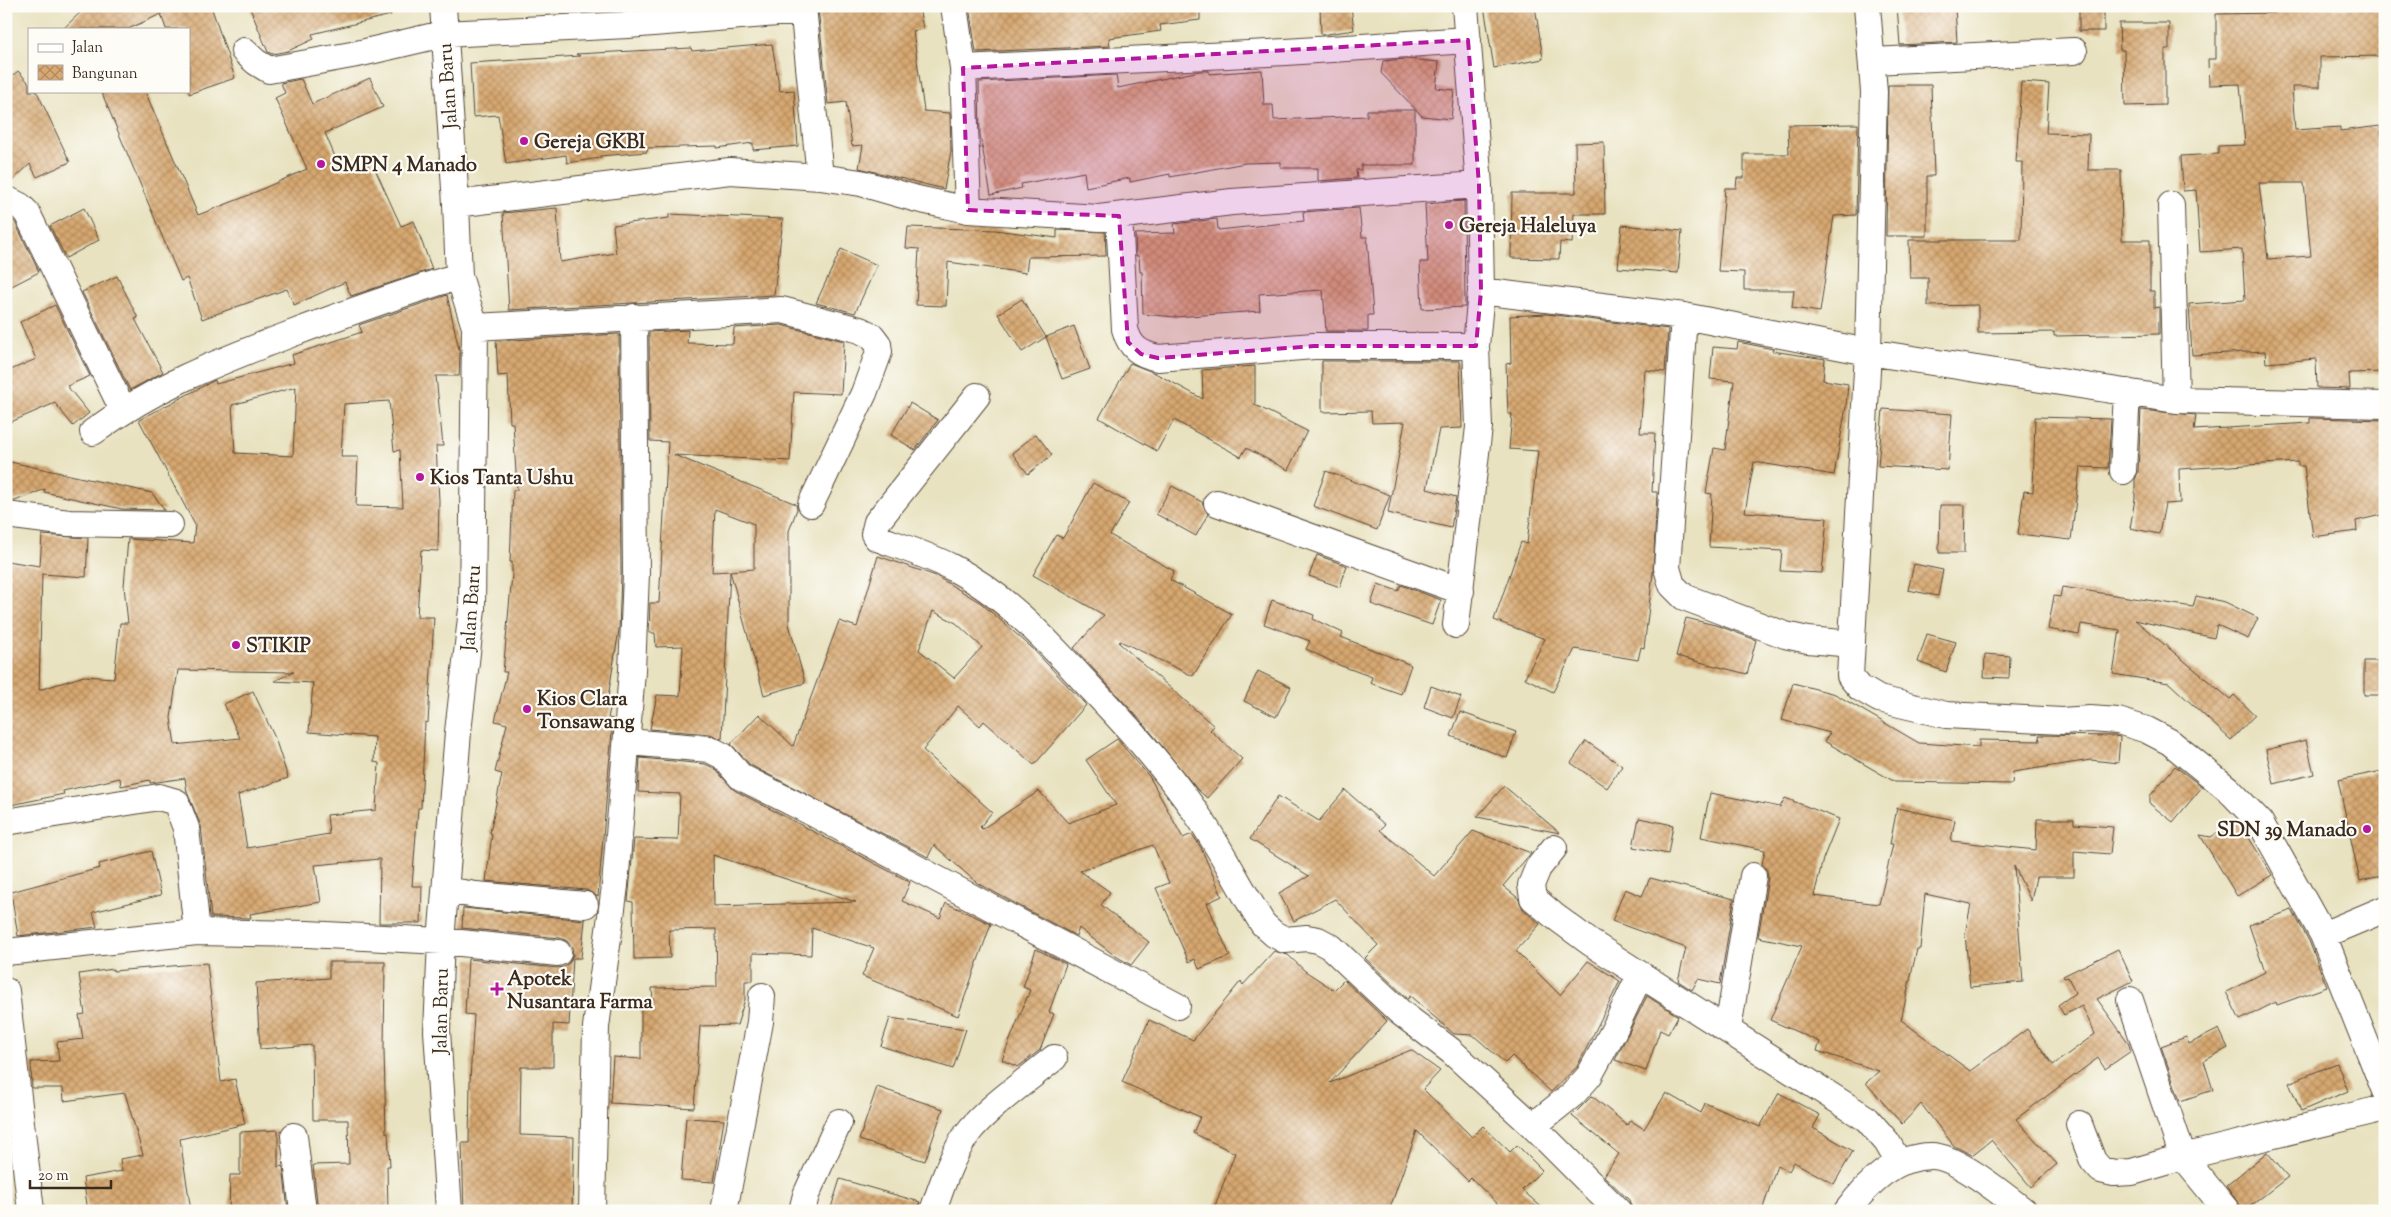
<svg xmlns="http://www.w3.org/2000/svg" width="2391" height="1217" viewBox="0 0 2391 1217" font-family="'Sorts Mill Goudy',serif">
  <defs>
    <pattern id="building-cross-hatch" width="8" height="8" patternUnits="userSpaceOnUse" patternTransform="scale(1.25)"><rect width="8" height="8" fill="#d7a871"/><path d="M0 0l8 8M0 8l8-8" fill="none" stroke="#b0895c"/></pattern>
  </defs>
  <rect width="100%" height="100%" fill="#fdfcf7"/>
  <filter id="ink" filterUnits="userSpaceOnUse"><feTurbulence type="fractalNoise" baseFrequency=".02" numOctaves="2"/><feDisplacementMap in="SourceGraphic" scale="10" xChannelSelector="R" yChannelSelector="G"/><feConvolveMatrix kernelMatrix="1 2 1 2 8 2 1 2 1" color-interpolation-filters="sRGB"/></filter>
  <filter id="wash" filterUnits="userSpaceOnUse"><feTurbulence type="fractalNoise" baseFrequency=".0096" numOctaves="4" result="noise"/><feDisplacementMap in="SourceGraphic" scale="20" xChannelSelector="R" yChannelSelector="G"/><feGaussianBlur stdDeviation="1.12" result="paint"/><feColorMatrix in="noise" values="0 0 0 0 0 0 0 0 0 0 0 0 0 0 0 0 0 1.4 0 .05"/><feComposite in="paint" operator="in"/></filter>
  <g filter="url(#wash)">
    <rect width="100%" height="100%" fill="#e8e2c0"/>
    <g id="blocks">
      <path fill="url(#building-cross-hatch)" fill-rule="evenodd" d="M87,6H211L235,78L189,94V29H166L161,14L128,29H63Z
        M249,6H390L391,15L312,34L314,39L288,51L272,54L268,52Z
        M831,6H864V11L892,6H919L923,29L913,31L924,111L950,113L951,151L944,189L859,168L863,145L852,146L846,102L828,104L818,8Z
        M969,6H1200V20L1160,25L1161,31L1109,38L1110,46L976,52Z
        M1320,6H1351L1354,30L1321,35Z
        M1484,6H1535L1543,59L1494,68Z
        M1897,6H1955L1957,42L1900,45Z
        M2079,6H2104V31H2079Z
        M2385,7V56L2320,57V87H2292L2295,130L2340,127V131L2380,126L2385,161V372L2349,373L2350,389L2317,388L2316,359L2266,363L2265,351L2192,355L2189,304L2245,300L2242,249L2200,252L2196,190L2183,191L2181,156L2218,154V146L2245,145L2240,84L2209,85L2208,59H2216V14L2275,13V8ZM2259,183H2304L2311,256L2268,259Z
        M2119,23H2169V49H2165V105L2125,106L2124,50H2120Z
        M772,44L780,91L794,90L798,146L753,150V143L717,148V146L647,148V152L600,156V158L567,163L566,155L506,164L498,115L473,117L470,63L580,56L576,54L691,48L692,51Z
        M1406,59L1439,62L1436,88L1454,90L1451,119L1422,116L1381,73L1383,61Z
        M1262,70L1264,105H1273L1274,120L1367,116V110H1415V165H1361V170H1356L1357,178L1318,181V168H1281V162L1245,163L1170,177V174L1130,182V178L1086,187L1084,172L1021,184L1022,188L991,195L980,135L979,82L1116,75L1118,88L1200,71H1209V74Z
        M18,71L29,83V91H36L38,94L70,162L37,177L30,164L8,185L6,184V82Z
        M370,78L383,107L325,133L341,171L370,158L401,226L414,221L432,269L351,296L345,282L294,305L287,289L202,319L187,278L181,281L101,91H145L198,215L242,198L307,169L275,98L285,93L281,83L301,79L312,104Z
        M2021,82L2049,84L2046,133L2089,134L2088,170H2121L2122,240H2150V291H2154V308L2159,307V334L2054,336V332L1978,333V305L1928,306V278H1910L1909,240H2021L2022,162H2016Z
        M1888,85H1931L1934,176H1927V236H1886Z
        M1858,124L1856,215L1834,216L1820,312L1792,308L1794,290H1744V272L1718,271L1725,188H1736L1737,178H1744V154H1789L1788,125Z
        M1604,142L1605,214H1574L1572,243L1560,242L1559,259L1511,258L1512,193H1576L1575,143Z
        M1464,201L1465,307L1422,309L1420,262H1428L1425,204Z
        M84,208L99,240L66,258L50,226Z
        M557,208L560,262L616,253L613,225L669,218V214L783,219L774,295L509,310L503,213Z
        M1359,208L1362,237H1367L1373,315H1368V331H1326L1323,290L1259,294L1260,311L1175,317L1143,314L1142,272H1140L1139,256H1136L1135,234L1175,233L1174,224L1217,219L1218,230L1304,221L1303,212Z
        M6,216L15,222L39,272L6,289Z
        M1622,225L1682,231L1678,273L1618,268Z
        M908,227L995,230L1057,238V230L1105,232L1106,256L1028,257L1026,273L948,262L946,306L916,305L919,249L906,248Z
        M841,249L877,265L855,313L816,303Z
        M117,276L138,318L135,319L163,372L130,390L82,292Z
        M447,295L460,354L459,376H436L443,446H436L439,501L438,551L421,550L417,617H434L428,723L425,722L421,808H418L412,886H422L421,923H379L380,859L315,865L321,902L250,914L251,918L211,917L201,826L187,792L185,778L150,783V780L121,786L120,778L63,791L64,794L6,806V561L40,566L42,535L88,538L86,577L42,574L39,690L84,676L114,678L120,623H128L124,586L128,539L193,543L195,525L139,420L215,380L216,384L294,363L292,355L362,332L359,325ZM296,387L293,456L235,453L232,405ZM389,401L394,451L400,450L403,507L356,506L358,457H341L344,404ZM178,670L294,672L274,681L313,683L309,732L375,737L374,762L379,763L376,810L327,815L329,834L247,848L238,795L288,778L275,738L253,691L224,704L240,738L175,745L171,718Z
        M1022,299L1046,337L1022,352L998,314Z
        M55,305L90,376L67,386L89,413L73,426L55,403L6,424V372L36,359L20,322Z
        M1547,314L1668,329L1665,372L1645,370L1640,433H1655L1652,492H1657L1653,573L1644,648L1641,647L1638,660L1575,649L1553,692L1525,678L1545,639L1494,620L1521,542L1527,544L1538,451L1509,449L1512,414H1508L1506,364L1511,363L1510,316Z
        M781,325L844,341L841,394L794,392L790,461L674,455L796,504L797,509L789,531V624L805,683L764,695L730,571L754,569V524L715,509L712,572L730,571L722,739L710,734L650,729L657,695L680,696L683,646L656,647L655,633H649L650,603H659L668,442L650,441L649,332L688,330L687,343L733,344L734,328Z
        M1074,326L1090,369L1062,379L1046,337Z
        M619,334L621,574L619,630L607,703L611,704L608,718L613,719L598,897L586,890L486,881L492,834L490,833L502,774L495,772L507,724L495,721L507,672H503L512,575V562H510L513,490H517L513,423H510L508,375L498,376L496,341Z
        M1738,342L1773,349L1772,351L1825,359L1823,380L1848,384L1846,407L1834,475L1754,462L1745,512L1827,518L1822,573L1780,571L1782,551L1709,547L1712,494L1706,493L1714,448L1725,450L1734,381L1710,379L1713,347L1737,349Z
        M1322,361H1460L1462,428L1439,429L1427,489L1456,497L1451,528L1388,513L1405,422L1372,423L1371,411L1322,412Z
        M1130,363L1155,373L1203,399L1202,370L1255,366V405L1307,431L1288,470L1246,448L1241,457L1174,420L1157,451L1099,418Z
        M910,403L938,420L915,450L891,435Z
        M1883,409L1952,414L1948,470L1878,466Z
        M2141,410L2196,415L2194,430L2310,423V418L2385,420V514L2356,521L2357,531L2313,537L2304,466H2298V462L2179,469L2180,503L2165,504L2159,534L2130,528L2135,499V480L2138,472Z
        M2035,417L2111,419L2108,468L2080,467L2071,540L2018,534L2024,491L2033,492Z
        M1036,434L1052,455L1028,474L1012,453Z
        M6,461L152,493L165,510L122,509L44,492L45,489L15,501L6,500Z
        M1326,471L1390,495L1377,530L1313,506Z
        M1093,483L1129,503L1110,535L1174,571L1170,580L1232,614L1193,676L1120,641L1119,643L1214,726L1210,730L1242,759L1207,798L1197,789L1144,724L1074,648L1104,615L1033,575L1056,535L1063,538Z
        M1172,486L1202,502L1208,514L1196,536L1156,514Z
        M1940,505H1965L1964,553H1939Z
        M1317,555L1347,566L1340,587L1309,576Z
        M878,556L936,576L981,603L1031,647L1086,705L1034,765L984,721L980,726L958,706L923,750L992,812L980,827L982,829L1039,791L1068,823L1116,805L1086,760L1117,739L1149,776L1183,838L1192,834L1201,848L1222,896L1207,903L1230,956L1199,969L1195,959L1189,962L1156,888L1169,883L1153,845L1080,871L1110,892L1101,905L1149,942L1131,965L1114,955L1079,928L1076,936L977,883L934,845L928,857L750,765L731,744L759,714L793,746L839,621L857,627ZM933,611L956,623L982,647L954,678L919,650Z
        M1914,564L1943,570L1938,596L1908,590Z
        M1378,584L1398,591L1401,585L1441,600L1432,625L1371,604Z
        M2062,587L2193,607L2196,596L2225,602L2258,618L2248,639L2217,625L2214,638L2135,620L2230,699L2234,695L2255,715L2231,740L2169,683L2113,674L2120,630L2081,624L2079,635L2048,629L2054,596L2060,597Z
        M1272,600L1314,615L1313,619L1343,633L1341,637L1411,665L1401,694L1370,683L1372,677L1339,665L1306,649L1310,641L1264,624Z
        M1686,618L1719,626L1756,640L1747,674L1676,656Z
        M1927,634L1956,642L1946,672L1918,662Z
        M1985,654L2010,656L2009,678L1984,677Z
        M2364,661H2385V695H2364Z
        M1258,671L1291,687L1276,717L1244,701Z
        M1793,683L1835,694L1919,743L1979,747V740L2040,741L2039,735L2115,736L2120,737L2118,763L2091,760L2013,772L2012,784L1895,782L1824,741L1830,733L1782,720Z
        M1431,686L1461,697L1453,718L1424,707Z
        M1460,712L1516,732L1507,758L1451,736Z
        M2306,740L2314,774L2274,784L2266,750Z
        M1586,741L1622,766L1607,788L1571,763Z
        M640,758L705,764L714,768L734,790L910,882L902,901L940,918L946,903L991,924L958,1016L862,976L874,948L812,928L811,955L753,953V981H745V999L737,1025L700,1026L694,1108L610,1103L613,1057L641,1059V1001H653L652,988L717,987L716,929L669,930L670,958L634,959L633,902L628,901L634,839L678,840L680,794L638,792ZM713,855L856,902L714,906Z
        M2175,766L2202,787L2173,822L2150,804V796Z
        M2382,771L2385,784V875L2360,881L2338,780Z
        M1504,786L1560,833L1477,817Z
        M1345,790L1385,825L1380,830L1434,876L1473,831L1531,853L1503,886L1518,898L1523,909L1540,924L1516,951L1560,995L1588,961L1620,981L1577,1067L1551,1092L1512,1056L1505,1063L1473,1035L1454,1034L1410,996L1408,999L1365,958L1378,945L1335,899L1294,921L1279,893L1309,876L1250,839L1278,796L1319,821Z
        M1710,793L1780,807L1785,798L1839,819L1823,859L1814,896L1879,904L1893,844H1890L1897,808L1955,820L1951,841L2036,850L2037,819H2074V824L2113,827L2110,854L2074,851V877H2036L2031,901L2014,866L2023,982L1970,987L1965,934L1971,904L1925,894L1920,949H1917L1901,1020L1970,1071L2027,1029L2053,1065L2095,1034L2082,1006L2064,1015L2058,1005L2075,993L2068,977L2064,978L2063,976L2118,949L2133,981L2097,999L2128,1042L2131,1051L2105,1069L2098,1058L2016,1119L2057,1164L2031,1187L1991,1140L1972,1155L1954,1146L1921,1104L1902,1124L1866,1083L1879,1071L1817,1051L1820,1042L1770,1020L1802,946L1758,937L1768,878L1767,870L1762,864L1765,850L1701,837Z
        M1639,818L1673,825L1668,854L1633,847Z
        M2238,820L2272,875L2237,896L2200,835L2211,837Z
        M151,851L161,895L93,912L97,927L18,936L11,892L100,868L99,864Z
        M1650,878L1734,899L1720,984L1698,979L1692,990L1678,981L1686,948L1612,921L1625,889L1642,896Z
        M463,908L585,920L581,958H573L569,1025L553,1024V1067H521L520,1135L574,1137L572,1211H464L462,1143H469L470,1080L474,1015L465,1014L468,959L557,968L564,967L570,962L573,954L572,947L567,941L560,938L462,928Z
        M2292,910L2309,941L2327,987L2277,1005L2276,1002L2240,1020L2226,992L2265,972L2249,925Z
        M1036,949L1066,964L1049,1012L1054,1014L1040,1050L1018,1067L1002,1060L1030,990L1023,987Z
        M1274,951L1288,955L1305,971L1334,990L1344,980L1387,1021L1330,1083L1411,1050L1440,1071L1423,1089L1472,1137L1483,1126L1510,1152L1517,1145L1542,1170L1522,1190L1546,1211H1505L1471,1178L1468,1181L1417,1131L1389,1211H1213L1235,1153L1193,1133L1200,1117L1122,1082L1149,1020L1193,1040L1241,981L1243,985Z
        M329,962H385L384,1051L386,1133H388L390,1166H387L388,1211H318L313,1165L349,1164L348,1120H313L312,1045L260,1049L256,983L329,978Z
        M207,963L221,1082L235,1079L245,1124L180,1139L191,1211H88L83,1178L122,1171L120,1159L143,1155L125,1093L64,1101L63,1088H32L31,1062L59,1061L57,1042L83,1039L79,1015L85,1014L79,974L113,969V971Z
        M1647,996L1678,1016L1668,1034L1660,1030L1646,1071L1615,1060Z
        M890,1018L966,1029L953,1069L881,1046Z
        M2219,1029L2228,1048L2204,1061L2213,1090L2180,1101L2161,1046L2186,1037L2189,1044Z
        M2337,1063L2348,1091L2301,1111L2289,1083Z
        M877,1087L943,1109L925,1161L859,1140Z
        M1666,1093L1701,1113L1705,1103L1760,1127L1779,1093L1820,1115L1813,1128L1853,1151L1834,1184L1794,1162L1789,1171L1777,1165L1762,1211H1633L1629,1200L1604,1176L1619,1154L1572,1116L1592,1096L1627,1125L1630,1120L1644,1129Z
        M686,1118L724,1120L714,1182L681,1180Z
        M278,1130V1167L283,1166L288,1211H229L230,1175H240V1132Z
        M2267,1152L2288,1177L2244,1211L2226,1186Z
        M840,1179L920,1202L918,1211H830Z"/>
    </g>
  </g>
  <g filter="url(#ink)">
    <use href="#blocks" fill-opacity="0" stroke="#554636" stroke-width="1"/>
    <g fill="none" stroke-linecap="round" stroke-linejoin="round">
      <defs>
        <path id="minor" d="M443,6L456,204L459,276L475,327L472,609L458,732L441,941L437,1031L449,1211
          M803,6L820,177
          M954,6L963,68L968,210
          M1867,6L1874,92L1868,352L1850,676L1860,688L1879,699L1946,715L2062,721L2090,719L2118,721L2147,730L2170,742L2228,789L2260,822L2323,935L2385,1091
          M244,51L256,62L269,70L357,54L443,34L628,25L804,11
          M1873,61L2074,51
          M963,68L1286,52L1468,40
          M6,199L20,206L27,213L123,410
          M456,204L730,171L820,177L861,183L917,199L968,210L1099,218L1232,202L1479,185
          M2171,205L2176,400
          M1119,216L1125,329C1130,348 1140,354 1158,358L1314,346H1476
          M1481,291L1684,316L1868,352L2176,400L2385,405
          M1684,316L1667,568L1672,585L1684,597L1785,635L1808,640L1852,644
          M475,327L782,310L860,330L872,336L878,344L879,352L864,393L811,504
          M977,396L877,522L874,534L877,538C902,547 928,555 951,567C1005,594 1049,643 1089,686C1129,728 1168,771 1201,820C1223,853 1241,890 1263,924L1274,934L1285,940L1307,938L1318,940L1331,947L1401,1013L1451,1051L1533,1126L1618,1211
          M93,432C154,387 213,364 283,337C341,315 399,294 459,276
          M2123,471L2127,392
          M1217,503L1461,591
          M6,515L69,523L170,525
          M1456,625L1479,427L1476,346L1481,291L1479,185L1465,6
          M628,742L709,749L723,756L741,777L805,809L1177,1006
          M6,822L159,797L176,802L186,828L197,932L307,934L441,941L558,953
          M1554,848L1538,868L1531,885L1533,898L1553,915L1591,943L1867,1119L1887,1142L1899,1163
          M445,890L476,895L585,905
          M2323,935L2385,909
          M6,952L197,932
          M6,991L31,1211
          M2130,1000L2183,1157L2227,1211
          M1728,1029L1753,876
          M2079,1124L2093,1161L2101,1170L2114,1173L2132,1172L2183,1157L2385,1108
          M1533,1126L1573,1094L1589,1076L1614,1030L1640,975
          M294,1136L303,1211
          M592,1211L596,1027L615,886L632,671L636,574L634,317
          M724,1211L760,1022L762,996
          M802,1211L806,1195L839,1122
          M933,1211C942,1185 951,1157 967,1134C984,1110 1030,1078 1054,1058
          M1847,1211C1868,1183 1894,1156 1932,1156C1956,1156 2005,1196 2024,1211"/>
      </defs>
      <use href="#minor" stroke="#554636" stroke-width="28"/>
      <use href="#minor" stroke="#fff" stroke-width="26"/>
    </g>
  </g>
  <path fill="#b5179e" fill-opacity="0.2" stroke="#b5179e" stroke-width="4" stroke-dasharray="10 6" stroke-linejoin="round" d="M1468,40L1479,185L1481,291L1476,346H1314L1158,358L1141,354L1128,342L1119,216L968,210L963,68Z"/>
  <g fill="#b5179e" stroke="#fdfcf7" stroke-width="2">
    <circle cx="524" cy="141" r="5"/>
    <circle cx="321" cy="164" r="5"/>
    <circle cx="1449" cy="225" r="5"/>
    <circle cx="420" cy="477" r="5"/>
    <circle cx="236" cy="645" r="5"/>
    <circle cx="527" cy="709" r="5"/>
    <circle cx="2367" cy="829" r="5"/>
    <path d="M494.5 981.5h5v5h5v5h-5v5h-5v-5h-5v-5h5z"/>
  </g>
  <g text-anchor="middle" stroke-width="4.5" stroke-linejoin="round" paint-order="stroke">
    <g font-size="20" fill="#3b2a1e" stroke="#fdfcf7">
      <text transform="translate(447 86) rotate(-94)" y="7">Jalan Baru</text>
      <text transform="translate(470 608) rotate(-86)" y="7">Jalan Baru</text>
      <text transform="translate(440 1011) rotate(-89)" y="7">Jalan Baru</text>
    </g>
    <g font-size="20" font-weight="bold" fill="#3b2a1e" stroke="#fdfcf7" text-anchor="start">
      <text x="534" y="148">Gereja GKBI</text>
      <text x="331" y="171">SMPN 4 Manado</text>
      <text x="1459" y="232">Gereja Haleluya</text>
      <text x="430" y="484">Kios Tanta Ushu</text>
      <text x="246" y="652">STIKIP</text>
      <text x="537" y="705">Kios Clara<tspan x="537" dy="23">Tonsawang</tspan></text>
      <text x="2357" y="836" text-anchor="end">SDN 39 Manado</text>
      <text x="507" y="985">Apotek<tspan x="507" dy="23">Nusantara Farma</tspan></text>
    </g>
  </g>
  <rect width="2391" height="1217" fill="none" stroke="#fdfcf7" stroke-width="25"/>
  <rect x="28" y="28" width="162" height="65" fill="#fdfcf7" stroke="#afa8a0"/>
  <rect x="38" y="44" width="25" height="8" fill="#ffffff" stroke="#afa8a0"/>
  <text x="72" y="52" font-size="15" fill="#3b2a1e">Jalan</text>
  <rect x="38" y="65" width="25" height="15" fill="url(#building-cross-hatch)" stroke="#afa8a0"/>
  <text x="72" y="78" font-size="15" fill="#3b2a1e">Bangunan</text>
  <path d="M30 1180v8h81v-8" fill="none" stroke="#3b2a1e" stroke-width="2.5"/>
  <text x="38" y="1180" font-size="15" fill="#3b2a1e" stroke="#fdfcf7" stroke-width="4" paint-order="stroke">20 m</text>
</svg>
